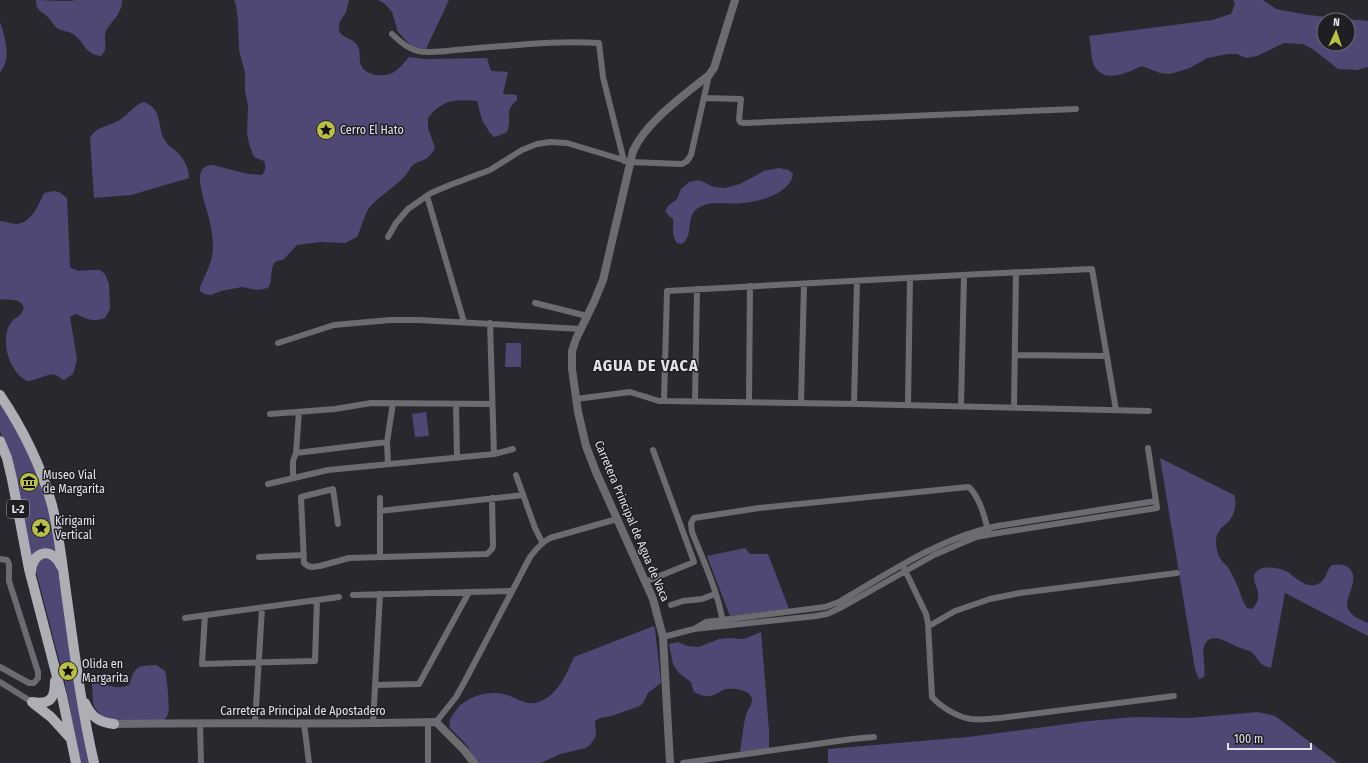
<svg xmlns="http://www.w3.org/2000/svg" width="1368" height="763" viewBox="0 0 1368 763" font-family="'Fira Sans Condensed',sans-serif">
  <rect width="100%" height="100%" fill="#29282f"/>
  <path fill="#504874" fill-rule="evenodd" d="M36,0C44,0 70,2 75,0H122C123,13 111,21 106,31C102,41 110,47 101,56C84,54 85,42 73,34C68,31 63,31 58,29C54,26 52,22 49,18C43,12 35,10 36,0Z
    M234,0H349C348,4 347,8 346,12C343,18 338,21 339,29C340,38 351,37 356,44C362,50 358,58 361,65C365,76 385,78 394,72C399,69 405,62 409,57L425,59L487,58L491,71L508,72L503,94L517,95V100C503,112 513,116 507,132L498,136L494,137L490,133L482,120L477,101C456,99 442,99 428,118V128L435,148C426,164 420,158 411,167C409,170 407,174 404,177C394,188 379,196 369,208C363,217 362,227 357,237L345,243L320,242L297,245L283,260C266,260 275,279 268,288L258,290L242,287L221,291L211,295L205,294L200,291V287C205,275 213,261 213,248C213,238 211,227 209,218C206,206 197,182 201,172C203,166 208,165 213,165L248,174L262,175C266,170 266,167 264,161L254,157L250,147L247,134L248,106L245,90V73L239,50L238,21L236,5Z
    M378,0H449L426,49L413,47L409,44L398,32L392,12L385,4Z
    M1233,0H1263L1276,9L1308,15L1368,21V67L1357,70L1338,69L1314,50L1303,44L1284,43L1257,56L1246,58L1237,54H1228L1207,58L1190,68L1170,74L1160,73L1142,66C1128,72 1106,84 1095,67C1091,62 1091,43 1089,36L1212,20L1231,14L1235,4ZM1324,20H1348V44H1324Z
    M0,22C5,37 12,59 0,72Z
    M144,102C163,109 157,126 164,139C167,145 171,147 175,150C183,158 189,166 189,178L131,195L94,198L90,138C97,125 110,127 121,119C130,113 134,105 144,102Z
    M779,168L789,170L793,174C791,193 759,202 743,203C729,205 713,200 700,207C684,214 695,235 682,244L677,243C671,234 674,228 673,219L668,215L665,211L668,206L677,199L681,189L689,182L699,180L714,187L725,188L740,184L764,171Z
    M54,191L59,192L67,198L70,267C79,274 89,269 100,270L105,274L109,284L110,309L105,318C91,323 87,318 75,314L70,317L77,360L73,374L64,380C61,379 58,376 56,375C49,372 36,381 27,381C9,372 0,341 10,324C15,316 21,318 24,307C19,297 9,301 0,299V221C5,221 11,224 16,224C31,224 39,204 44,193Z
    M506,343H521V367H505Z
    M0,400L25,446L45,492L58,551L31,560L18,486L0,431Z
    M426,412L429,436L415,437L412,414Z
    M1160,458L1234,495C1237,502 1235,515 1229,521C1223,527 1216,531 1216,541C1216,546 1217,552 1219,556C1221,561 1224,563 1227,566C1231,572 1234,579 1237,585C1241,593 1242,601 1247,608L1252,609C1269,592 1245,581 1258,570C1264,565 1281,568 1288,572C1296,578 1306,589 1318,584C1327,580 1326,570 1332,565C1339,564 1345,564 1350,569C1359,580 1347,593 1347,605C1348,615 1360,620 1368,623V636L1285,593L1271,668C1257,665 1258,656 1250,651C1247,650 1242,649 1238,647C1230,644 1212,631 1205,644C1201,651 1206,668 1204,677L1199,679L1195,669Z
    M745,548L750,554H768L789,609L730,616L707,556Z
    M49,557L57,566L91,763H80L65,683L36,571L37,560Z
    M654,626L655,629L661,683L648,693L643,703L640,706L611,716L600,718L595,721L596,736L590,745L586,748L560,754L541,763H478L466,744L450,728C448,720 452,716 457,709C468,695 493,689 510,696C520,700 528,706 539,702C558,695 566,675 574,657Z
    M761,632L769,731V750L740,752C742,740 743,726 746,715C747,710 752,706 752,700C752,690 735,688 727,689C720,690 716,696 709,696C704,697 699,694 694,692L691,682L679,673L676,669L673,664L669,644L678,642L687,646L699,647L719,639L729,638L744,639Z
    M156,665L165,671C167,677 170,709 168,714C167,717 164,720 161,722L110,720L101,716L95,708L93,703L92,684C106,680 112,692 129,685C136,667 134,666 156,665Z
    M1258,712L1275,716L1338,763H828V749L968,737L1089,721L1135,717L1190,718Z"/>
  <g fill="none" stroke-linecap="round" stroke-linejoin="round">
    <path stroke="#6c6b6f" stroke-width="6" d="M392,34C399,41 408,49 418,51C432,54 452,50 467,49C511,46 554,40 599,43L603,77L624,161
      M704,98L741,99L739,120L740,122L744,123L1076,109
      M427,196L464,322
      M388,237L396,223L408,209L431,193L450,185L490,170L522,150L537,144L550,142L567,143L630,162L682,164L687,161L691,155L709,75
      M535,303L587,316
      M490,323L494,454
      M278,343L334,325L390,320H418L581,329
      M1015,355L1107,356
      M576,399L630,392L659,401H664L858,404L1149,411
      M664,401L667,291L981,274L1092,269L1116,410
      M695,401L697,289
      M749,402L750,286
      M801,403L804,284
      M456,404L457,458
      M854,404L857,281
      M908,405L910,278
      M961,406L964,275
      M1014,408L1016,272
      M270,414L335,409L371,403L492,404
      M296,453L387,442
      M388,464L387,442L393,403
      M516,475L535,528L542,542
      M293,478V461L296,453L299,412
      M268,484L328,470L494,454L513,449
      M380,498V557
      M380,511L523,495
      M338,524L333,489L301,497L304,563L308,566L312,567L320,566L349,558L487,554L492,549L493,546L492,498
      M259,557L304,555
      M0,559L7,560L9,564V581L38,672V678L34,683H29L0,667
      M904,568L926,614L928,623L932,697C941,707 957,717 971,719C980,720 991,719 1000,718L1174,696
      M645,582L694,562L653,450
      M353,595L512,591
      M671,605L683,601L702,599L715,594
      M205,615L202,664L315,661L317,600
      M185,618L339,597
      M723,624C719,594 703,560 692,532L691,523L694,518L759,508L968,487L970,488C980,499 985,517 988,531
      M929,626L955,611L990,599L1020,593L1177,573
      M694,629L706,622L825,607L839,602C889,573 939,538 997,526L1156,501
      M663,637L694,629L816,616L827,614L842,607L934,555L976,537L998,533L1157,508L1148,448
      M0,682L32,702
      M375,685L419,684L469,592
      M436,722L456,697L465,681L530,557C536,549 541,543 550,538L617,519
      M200,723L201,763
      M255,723L262,608
      M304,723L309,763
      M373,724L380,594
      M428,763V722
      M683,763L852,739L874,737"/>
    <path stroke="#6c6b6f" stroke-width="8" d="M114,724C221,722 329,725 436,722L464,750L474,763
      M670,763L663,637L653,599L596,472L586,446L578,412L572,369V351L576,339L594,302L603,280L633,151C646,122 684,95 709,75L714,68L735,0"/>
    <path stroke="#aeaeb5" stroke-width="10" d="M0,395C23,429 41,466 52,505C59,533 62,563 66,592C74,649 81,707 94,763
      M0,441L7,458L12,479L29,569L62,696L76,763
      M31,572C32,551 52,546 61,566
      M32,702C50,705 55,699 55,681
      M33,703L51,717L71,739
      M85,703C92,718 99,722 114,724"/>
  </g>
  <defs>
    <symbol id="sight-disc" viewBox="-11 -11 22 22"><circle r="9.5" fill="#bbc045" stroke="#1f1e25"/><path d="M0-6L1.8-2.2L6-1.7L2.9 1.2L3.7 5.4L0 3.3L-3.7 5.4L-2.9 1.2L-6-1.7L-1.8-2.2Z" fill="#111"/></symbol>
    <symbol id="museum-disc" viewBox="-11 -11 22 22"><circle r="9.5" fill="#bbc045" stroke="#1f1e25"/><path d="M0-6L6-3V-2H-6V-3ZM-5-1h2V3h-2ZM-1-1h2V3h-2ZM3-1h2V3H3ZM-6 4H6V6H-6Z" fill="#111"/></symbol>
  </defs>
  <g fill-rule="evenodd">
    <use href="#sight-disc" x="315" y="119" width="22" height="22"/>
    <use href="#museum-disc" x="18" y="471" width="22" height="22"/>
    <use href="#sight-disc" x="30" y="517" width="22" height="22"/>
    <use href="#sight-disc" x="57" y="660" width="22" height="22"/>
  </g>
  <g text-anchor="middle" stroke-width="3" stroke-linejoin="round" paint-order="stroke">
    <rect fill="#1f1e25" stroke="#a8a7ad" stroke-width="1" x="7" y="500" width="22" height="18" rx="3"/>
    <g font-size="11" font-weight="bold" fill="#e2e2e7">
      <text x="18" y="513">L-2</text>
    </g>
    <g font-size="12" fill="#e2e2e7" stroke="#1f1e25" text-anchor="start">
      <text x="340" y="134">Cerro El Hato</text>
      <text x="43" y="479">Museo Vial<tspan x="43" dy="14">de Margarita</tspan></text>
      <text x="55" y="525">Kirigami<tspan x="55" dy="14">Vertical</tspan></text>
      <text x="82" y="668">Olida en<tspan x="82" dy="14">Margarita</tspan></text>
    </g>
    <g font-size="12" fill="#e2e2e7" stroke="#1f1e25">
      <text transform="translate(632 521) rotate(67)" y="4">Carretera Principal de Agua de Vaca</text>
      <text x="303" y="715">Carretera Principal de Apostadero</text>
    </g>
    <g font-size="16" font-weight="bold" letter-spacing="1" fill="#e2e2e7" stroke="#1f1e25">
      <text x="646" y="371">AGUA DE VACA</text>
    </g>
  </g>
  <g transform="translate(1336 32) rotate(3)"><circle r="19" fill="#1f1e25" stroke="#6d6c73"/>
  <path d="M0-3L7 15L0 10L-7 15Z" fill="#bbc045"/>
  <text y="-6" font-size="11" font-weight="bold" text-anchor="middle" fill="#e2e2e7">N</text>
  </g>
  <path d="M1228 743v6h83v-6" fill="none" stroke="#e2e2e7" stroke-width="2"/>
  <text x="1234" y="743" font-size="12" fill="#e2e2e7" stroke="#1f1e25" stroke-width="3" paint-order="stroke">100 m</text>
</svg>
